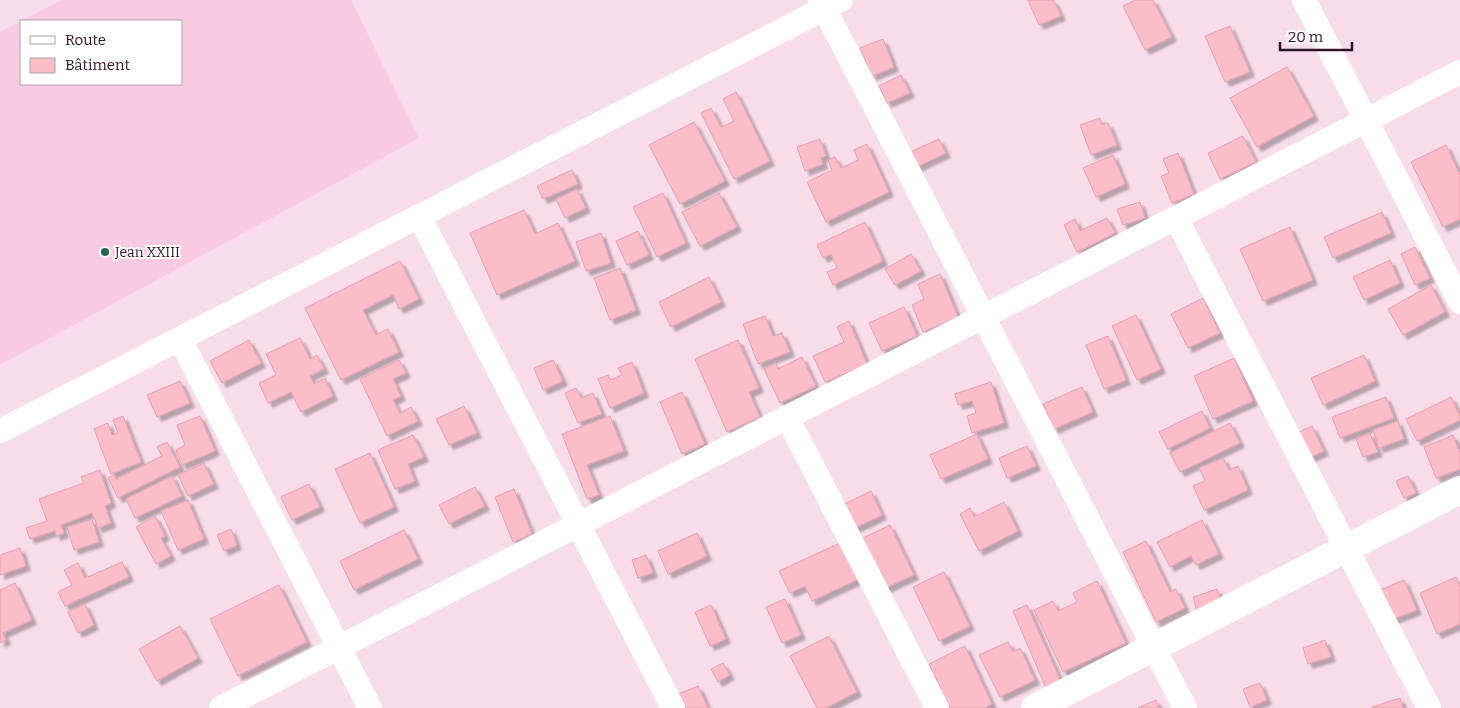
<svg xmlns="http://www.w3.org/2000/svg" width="1460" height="708" viewBox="0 0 1460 708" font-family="Bitter,serif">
  <defs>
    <filter id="shadow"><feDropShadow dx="4.5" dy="4.5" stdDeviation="1" flood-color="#0004"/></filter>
  </defs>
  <rect width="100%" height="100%" fill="#f8dcea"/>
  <path fill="#f9cbe2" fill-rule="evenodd" d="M62,0H351L419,138L0,365V32ZM21,21H181V84H21Z"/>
  <path fill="#fbbec9" stroke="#e79eac" filter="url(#shadow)" d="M1028,0H1053L1061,16L1039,25Z
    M1135,0H1153L1172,37L1145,50L1123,6Z
    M1230,26L1250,72L1225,82L1205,36Z
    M883,39L894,67L872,76L860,48Z
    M1287,67L1314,116L1257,147L1230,98Z
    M901,75L910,93L887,103L879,86Z
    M736,92L770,161L734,179L701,113L711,108L721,127L734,121L723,99Z
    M1100,118L1102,125L1108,123L1117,145L1091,155L1080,125Z
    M694,122L725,181L680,204L649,145Z
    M1243,136L1256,162L1220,179L1208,153Z
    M820,139L826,156L821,158L823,164L805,171L797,147Z
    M939,139L946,153L917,167L910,152Z
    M867,144L889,192L826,222L807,182L832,170L828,160L835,157L841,168L858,160L854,150Z
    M1446,145L1460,175V219L1443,227L1411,162Z
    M1178,153L1194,194L1172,203L1161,176L1169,173L1163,159Z
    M1113,155L1125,184L1096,197L1083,168Z
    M572,170L578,184L543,199L537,186Z
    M577,189L586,208L565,218L556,199Z
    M663,193L686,243L657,257L633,207Z
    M719,193L737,227L700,246L682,212Z
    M1140,202L1145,218L1123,225L1117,209Z
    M524,210L535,234L558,223L575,261L497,295L470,233Z
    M1382,212L1391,233L1333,258L1324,237Z
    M1107,218L1115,233L1077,252L1064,225L1075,219L1080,231Z
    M865,222L883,261L833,285L827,272L837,268L831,254L823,258L817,245Z
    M1290,227L1313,280L1263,301L1240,249Z
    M638,231L649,255L627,265L616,241Z
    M601,233L611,263L586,271L576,242Z
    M1415,247L1430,278L1415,285L1401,254Z
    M911,254L921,271L895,285L885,269Z
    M1390,260L1400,283L1364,300L1353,277Z
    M400,261L419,299L399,309L393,295L363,310L376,335L388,329L399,352L341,380L305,308Z
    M620,268L636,310L610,320L594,278Z
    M940,274L958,317L923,332L912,305L924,299L918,284Z
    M709,277L721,302L671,327L659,302Z
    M1431,285L1445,312L1403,335L1388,309Z
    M1203,298L1220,333L1188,348L1171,314Z
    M904,307L917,336L882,351L869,323Z
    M1136,315L1161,369L1137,380L1112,326Z
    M765,316L773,336L782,333L790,352L758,364L743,324Z
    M849,321L867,364L825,382L813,356L844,342L837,327Z
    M1108,336L1126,380L1104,389L1086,345Z
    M300,338L310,359L317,355L324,369L310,376L314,384L325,378L333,396L301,412L291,392L268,403L259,383L276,375L266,354Z
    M249,340L261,363L222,383L210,361Z
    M738,340L759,388L749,392L760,417L727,432L695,359Z
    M1364,355L1375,381L1323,405L1311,378Z
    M802,357L816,386L780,403L764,369L776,363L778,369Z
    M1234,358L1253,401L1213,419L1194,376Z
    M399,360L406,373L393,379L401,396L393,400L400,413L411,407L418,421L387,436L360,379Z
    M553,360L563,381L543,390L534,368Z
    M632,362L644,393L610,408L598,379L608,375L610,380L622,375L618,368Z
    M180,381L190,403L157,417L147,395Z
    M991,382L1004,423L972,433L967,416L976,413L972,401L958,405L955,394Z
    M1082,387L1093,412L1054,429L1043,404Z
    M576,388L581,398L593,393L602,414L578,423L565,393Z
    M682,392L705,444L682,454L660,402Z
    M1386,397L1394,418L1340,438L1332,417Z
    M1451,397L1460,416V420L1417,441L1406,419Z
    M464,406L477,433L449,445L436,419Z
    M1202,411L1210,428L1168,449L1159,432Z
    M123,416L141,462L111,474L94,429L108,423L112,435L118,433L113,420Z
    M200,416L215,451L182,465L176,450L185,445L177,425Z
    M610,416L624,451L587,465L599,495L587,499L562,434Z
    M1398,421L1404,439L1379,448L1373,430Z
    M1230,423L1240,443L1180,472L1170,453Z
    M1312,426L1324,451L1305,460L1293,435Z
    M1370,433L1378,452L1363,457L1356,439Z
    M977,434L988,459L941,479L930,455Z
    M413,435L424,457L408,464L415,481L395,489L378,450Z
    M1453,435L1460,453V469L1436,478L1424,447Z
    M167,442L180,467L118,498L108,478L114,475L116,479L162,456L157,447Z
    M1027,446L1036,466L1007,478L999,458Z
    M370,453L394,507L360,523L335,469Z
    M1223,458L1229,470L1238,466L1248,490L1204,510L1193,486L1205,481L1199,468Z
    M204,463L214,484L188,496L178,475Z
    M100,470L111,503L105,506L111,523L98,528L92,513L61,525L64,533L56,536L55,531L30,539L26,528L47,521L39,499L84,483L81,477Z
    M172,476L182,496L135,518L126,499Z
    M1408,476L1416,493L1404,498L1396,481Z
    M309,484L320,507L292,520L281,497Z
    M475,487L485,506L449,524L439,505Z
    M514,489L532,534L513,542L495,497Z
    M871,491L882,515L853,529L842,505Z
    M188,500L204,539L178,550L161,511Z
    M1004,502L1018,531L979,551L960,514L970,508L974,517Z
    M155,516L165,536L161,538L171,556L156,564L136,527Z
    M92,519L99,542L74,550L67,527Z
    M1202,520L1219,554L1196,565L1191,556L1170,567L1157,542Z
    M890,525L914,575L884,589L861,539Z
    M231,529L237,545L224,551L217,535Z
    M404,530L418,559L354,590L340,561Z
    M697,533L707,556L668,574L658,551Z
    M1146,541L1170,592L1176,589L1185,608L1156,622L1123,552Z
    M842,542L859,579L812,601L805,586L790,593L779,571Z
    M20,548L26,566L0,575V555Z
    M646,555L653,573L638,578L632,560Z
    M122,562L129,577L65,606L58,592L72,585L64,570L78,563L85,578Z
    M944,572L970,626L939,641L913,587Z
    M1456,577L1460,587V624L1437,634L1420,593Z
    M1404,580L1417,610L1386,622L1373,593Z
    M1097,581L1126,643L1063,672L1034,610L1053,601L1058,611L1077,602L1073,593Z
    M15,583L32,620L3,633L6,640L0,643V590Z
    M279,585L307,642L238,676L210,619Z
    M1217,589L1224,611L1199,619L1193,597Z
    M785,599L801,635L782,643L766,607Z
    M85,604L94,625L78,633L68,612Z
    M711,605L726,639L710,646L695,612Z
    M1027,605L1061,682L1046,688L1013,611Z
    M180,626L198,658L157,681L139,649Z
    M829,636L857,692L826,708H817L790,656Z
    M1325,640L1331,657L1308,664L1303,648Z
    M1008,642L1013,652L1020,648L1035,680L1000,697L979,655Z
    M965,646L992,704L984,708H950L929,664Z
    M723,663L730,675L718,682L711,669Z
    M1260,683L1267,700L1250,707L1243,689Z
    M698,686L708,708H684L678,694Z
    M1400,698L1403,708H1372V707Z
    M1156,700L1159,708H1138Z"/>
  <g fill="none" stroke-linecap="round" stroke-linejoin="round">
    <path stroke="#fff" stroke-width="24" d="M820,0L1185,708
      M1304,0L1460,302
      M419,216L673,708
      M1176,218L1429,708
      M180,339L370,708
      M787,417L937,708
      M0,431L841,0
      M221,708L1460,72"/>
    <path stroke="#fff" stroke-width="28" d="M1035,708L1460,490"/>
  </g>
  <circle fill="#26624d" stroke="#fff" stroke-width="2" cx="105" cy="252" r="5"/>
  <g text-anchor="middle" stroke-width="4" stroke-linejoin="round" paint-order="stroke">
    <g font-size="14" fill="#2d1422" stroke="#fff" text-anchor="start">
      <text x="115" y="257">Jean XXIII</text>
    </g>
  </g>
  <rect x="20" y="20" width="162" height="65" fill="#ffffff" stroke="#aba1a7"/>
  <rect x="30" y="36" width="25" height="8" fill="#ffffff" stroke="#aba1a7"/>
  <text x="65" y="45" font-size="15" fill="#2d1422">Route</text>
  <rect x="30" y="58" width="25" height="15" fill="#fbbec9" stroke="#aba1a7"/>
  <text x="65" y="70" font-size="15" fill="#2d1422">Bâtiment</text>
  <path d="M1280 42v8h72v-8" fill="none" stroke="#2d1422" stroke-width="2.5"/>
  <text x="1288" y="42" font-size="15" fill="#2d1422" stroke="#ffffff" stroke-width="4" paint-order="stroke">20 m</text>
</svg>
